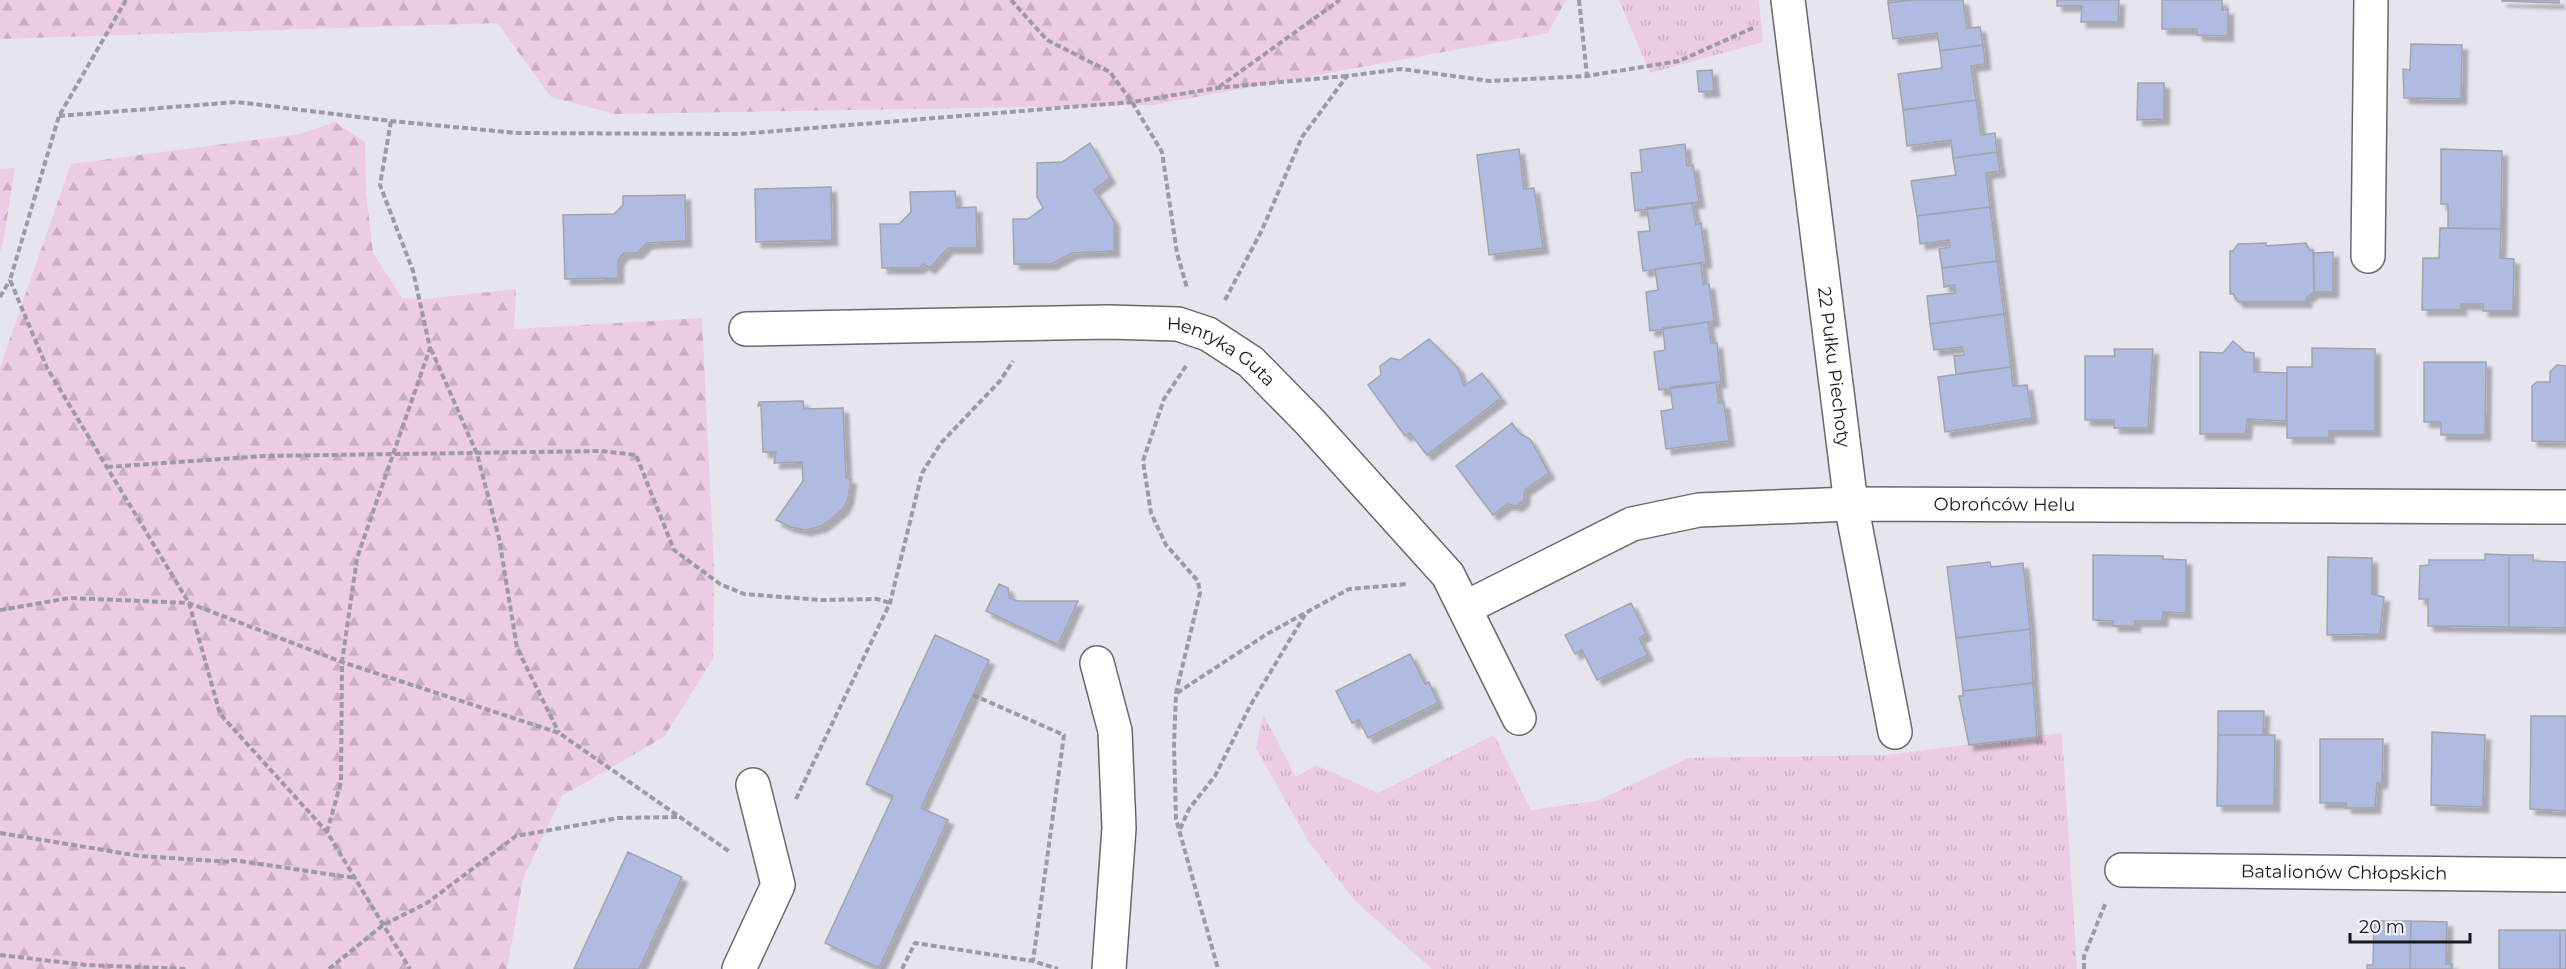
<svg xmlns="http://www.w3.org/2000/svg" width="2566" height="969" viewBox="0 0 2566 969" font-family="Montserrat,sans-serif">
  <defs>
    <pattern id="grass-tufts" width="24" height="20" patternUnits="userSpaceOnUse" patternTransform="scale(1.5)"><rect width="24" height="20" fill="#eccce3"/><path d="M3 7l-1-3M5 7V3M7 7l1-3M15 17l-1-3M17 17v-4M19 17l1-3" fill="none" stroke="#caafc2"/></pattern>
    <pattern id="forest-firs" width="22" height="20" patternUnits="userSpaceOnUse" patternTransform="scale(1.5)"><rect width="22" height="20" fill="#eccce3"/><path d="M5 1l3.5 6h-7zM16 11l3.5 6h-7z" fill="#caafc2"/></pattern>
    <filter id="shadow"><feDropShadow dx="5.5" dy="5.5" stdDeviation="1.5" flood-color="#0004"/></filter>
  </defs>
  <rect width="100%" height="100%" fill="#e6e5ee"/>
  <path fill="url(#grass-tufts)" d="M1619,0H1759L1763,42L1650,73Z
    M1263,714L1296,777L1316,765L1378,793L1494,735L1531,810L1597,801L1688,758L1886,755L2062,733L2077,969H1432L1354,900L1308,841L1256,748Z"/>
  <path fill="url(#forest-firs)" d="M0,0H1566L1548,33L1153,105L615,114L551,97L497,23L0,39Z
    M335,122L365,142L366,192L373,253L402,298L425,299L516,289L514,329L702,318L714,569L713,659L664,737L562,796L523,879L507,969H0V367L71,164L300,134Z
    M15,168L3,243L0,252V169Z"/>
  <path fill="#afbbe1" stroke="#a2a4ad" stroke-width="1.5" filter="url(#shadow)" d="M1888,0H1913L1888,3Z
    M1913,0H1963L1967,28L1980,27L1983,45L1940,51L1937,33L1893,39L1888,3Z
    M2057,0H2119L2118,22H2081L2082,6H2057Z
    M2162,0H2222V10L2228,9V36L2197,35V29H2162Z
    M2502,0H2559V3L2502,1Z
    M2411,44L2462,45L2461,99L2404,98L2403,69L2410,70Z
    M1983,45L1985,64L1971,66L1976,100L1903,110L1898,74L1942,68L1940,51Z
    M1712,70L1714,91L1699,92L1697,71Z
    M2138,83H2164V119L2137,120Z
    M1976,100L1981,135L1995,133L1997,152L1953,158L1951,140L1907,146L1903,110Z
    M1090,143L1110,178L1094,190L1114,221V251L1072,253L1052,264H1014L1013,219H1028L1043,208L1037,197V163L1062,162Z
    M1685,144L1687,166L1693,165L1699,202L1635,211L1631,173L1642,172L1640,150Z
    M1519,149L1524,189L1534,188L1543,248L1489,255L1477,155Z
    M2441,149L2502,151L2501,229L2448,228V204H2441Z
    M1997,152L2000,171L1986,173L1990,207L1917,216L1911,181L1956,175L1953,158Z
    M831,187L832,240L756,242L755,189Z
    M955,191L957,208L976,207L977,248H948L930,268L923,264L919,268H882L880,224H899L911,212L910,192Z
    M685,195L686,241L647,243L637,253H624L618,260V278L565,279L563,215L614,214L623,205V196Z
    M1692,203L1696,225L1701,223L1706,262L1643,271L1638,232L1650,231L1647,208Z
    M1990,207L1997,261L1942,268L1939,249L1950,247L1949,240L1920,244L1917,216Z
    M2440,228L2501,229L2500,258L2514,259L2513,311H2483V304H2461V310H2422L2423,258H2439Z
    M2266,243V246L2306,243L2310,251L2313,250L2314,292L2306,298V302H2238L2233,294H2230V251H2233L2238,244Z
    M2333,252V292H2314V253Z
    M1997,261L2004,314L1930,324L1927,296L1955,293V285L1944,287L1942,268Z
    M1701,263L1703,284H1709L1714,321L1650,331L1646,292L1658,290L1655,269Z
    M2004,314L2011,367L1956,374L1954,356L1964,355L1962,347L1934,350L1930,324Z
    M1708,322L1711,343H1717L1721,382L1659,390L1654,352L1665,350L1663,328Z
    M1429,339L1458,368L1464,386L1482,373L1501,398L1427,455L1410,433L1405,436L1368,385L1381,375L1380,366L1391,358L1400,360Z
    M2233,341L2245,352L2254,353V372L2287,373L2286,421L2247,419L2246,434H2200V352L2223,353Z
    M2312,348L2375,349V431H2329V438H2287V367H2312Z
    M2114,349H2153L2148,428H2114V420H2085V356H2115Z
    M2424,362H2486L2485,435H2441V422H2424Z
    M2557,365L2566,366V442L2532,441V386L2537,382H2550V372Z
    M2011,367L2013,386L2027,385L2032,418L1945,432L1938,377Z
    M1716,382L1719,403H1724L1729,441L1666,449L1661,411L1673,409L1670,387Z
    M803,401L804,409L843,408L846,478L851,479L848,499L843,509L822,526L806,530L790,527L776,520L803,481L802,462L774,463L776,452H763L761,405L758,406L759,402Z
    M1512,423L1519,433L1530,439L1549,473L1525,490L1524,500L1517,506L1507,504L1493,515L1456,466Z
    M2485,554L2509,555V627L2428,626V599H2419L2420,566L2429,565V560H2485Z
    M2093,555L2163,556V559L2186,560V613L2163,612L2162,621H2135V626H2113V621L2093,620Z
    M2509,555H2533V561L2566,562V628L2509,627Z
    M2328,557L2372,558V594L2384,597L2380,634L2327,635Z
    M1990,562L1991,567L2023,563L2030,629L1956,638L1947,567Z
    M999,584L1008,588L1009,598L1018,601H1078L1058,645L986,611Z
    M1631,603L1646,634L1639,638L1648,655L1597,680L1582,650L1575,654L1565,635Z
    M2030,629L2033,683L1963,691L1956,638Z
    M935,635L989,660L921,808L948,820L879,968L825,943L893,796L866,784Z
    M1410,654L1425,684L1429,682L1438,703L1368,738L1359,720L1352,723L1336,691Z
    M2033,683L2037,737L1969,745L1959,696H1963V691Z
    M2218,711H2264L2263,735H2218Z
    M2531,716H2566V811L2530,809Z
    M2432,732L2485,735L2483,807L2431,805Z
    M2218,735H2275L2274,806H2217Z
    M2320,739H2383L2382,783H2377L2375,808H2346V803H2320Z
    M628,852L682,877L639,969H574Z
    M2374,921H2411L2410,969H2367V965H2373Z
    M2411,921L2447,922L2446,964H2452V969H2410Z
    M2499,930H2560V969H2499Z
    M2560,930H2566V969H2560Z"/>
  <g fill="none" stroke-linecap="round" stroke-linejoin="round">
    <defs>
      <g id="minor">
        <path id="s1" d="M1788,0L1851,504L1895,732"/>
        <path d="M2368,256L2371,0"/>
        <path id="s2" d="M746,329L1108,322L1178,324L1208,334L1251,362L1310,422L1448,575L1519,718"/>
        <path id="s3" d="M1465,608L1632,524L1699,510L1851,504L2566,507"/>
        <path d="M1097,663L1115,731L1119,828L1109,969"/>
        <path id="s4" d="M2122,870L2566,875"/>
        <path d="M739,969L778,885L753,785"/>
      </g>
    </defs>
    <use href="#minor" stroke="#68676f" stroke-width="36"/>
    <path stroke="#9c9ba2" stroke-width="4" stroke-dasharray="6 3" stroke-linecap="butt" d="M126,0L59,116L10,280L47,368L189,603L220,714L327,832L410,969
      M1011,0L1047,40L1110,72L1132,102L1162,152L1177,253L1187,288
      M1579,0L1587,76
      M1219,87L1340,0
      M59,116L237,102L391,121L517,133L739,134L1132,102L1217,88L1346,76
      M0,297L10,280
      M1225,300L1262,230L1302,137L1347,76L1401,69L1490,81L1587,76L1679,61L1755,27
      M431,349L477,454L499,538L517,648L559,733
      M1186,366L1164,399L1143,461L1151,513L1166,545L1198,581L1200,593L1176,693L1174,745L1176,819L1218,969
      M107,467L264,456L601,451L636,455L674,550L720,584L744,594L822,600L877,599L890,603
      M0,610L70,598L189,603L342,662L559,733L730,852
      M1177,693L1267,634L1349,589L1407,584
      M973,695L1064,735L1033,961
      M796,799L890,603L922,473L941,443L1000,381L1013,361
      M1180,829L1189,809L1215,776L1250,706L1306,613
      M327,832L341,782L342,662L357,558L430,348L413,271L380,185L391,121
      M0,833L140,856L231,862L233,860L355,878
      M0,955L86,965L187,969
      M329,969L383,925L427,903L516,836L618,818L679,817
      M902,969L915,943L1033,961L1058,969
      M2084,969V956L2106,902"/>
    <use href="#minor" stroke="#fff" stroke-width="33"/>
  </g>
  <g text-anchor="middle" stroke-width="4.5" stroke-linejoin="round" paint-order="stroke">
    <g font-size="18" fill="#1a191d" stroke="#f3f2fb">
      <text dy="6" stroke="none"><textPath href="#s2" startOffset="483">Henryka Guta</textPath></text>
      <text dy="6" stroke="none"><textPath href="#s1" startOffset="370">22 Pułku Piechoty</textPath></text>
      <text dy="6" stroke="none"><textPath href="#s3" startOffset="561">Obrońców Helu</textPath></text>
      <text dy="6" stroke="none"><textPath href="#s4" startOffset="222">Batalionów Chłopskich</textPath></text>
    </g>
  </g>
  <path d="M2350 933v9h120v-9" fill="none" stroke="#1a191d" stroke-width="3"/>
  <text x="2359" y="933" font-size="18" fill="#1a191d" stroke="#f3f2fb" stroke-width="4.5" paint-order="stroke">20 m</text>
</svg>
